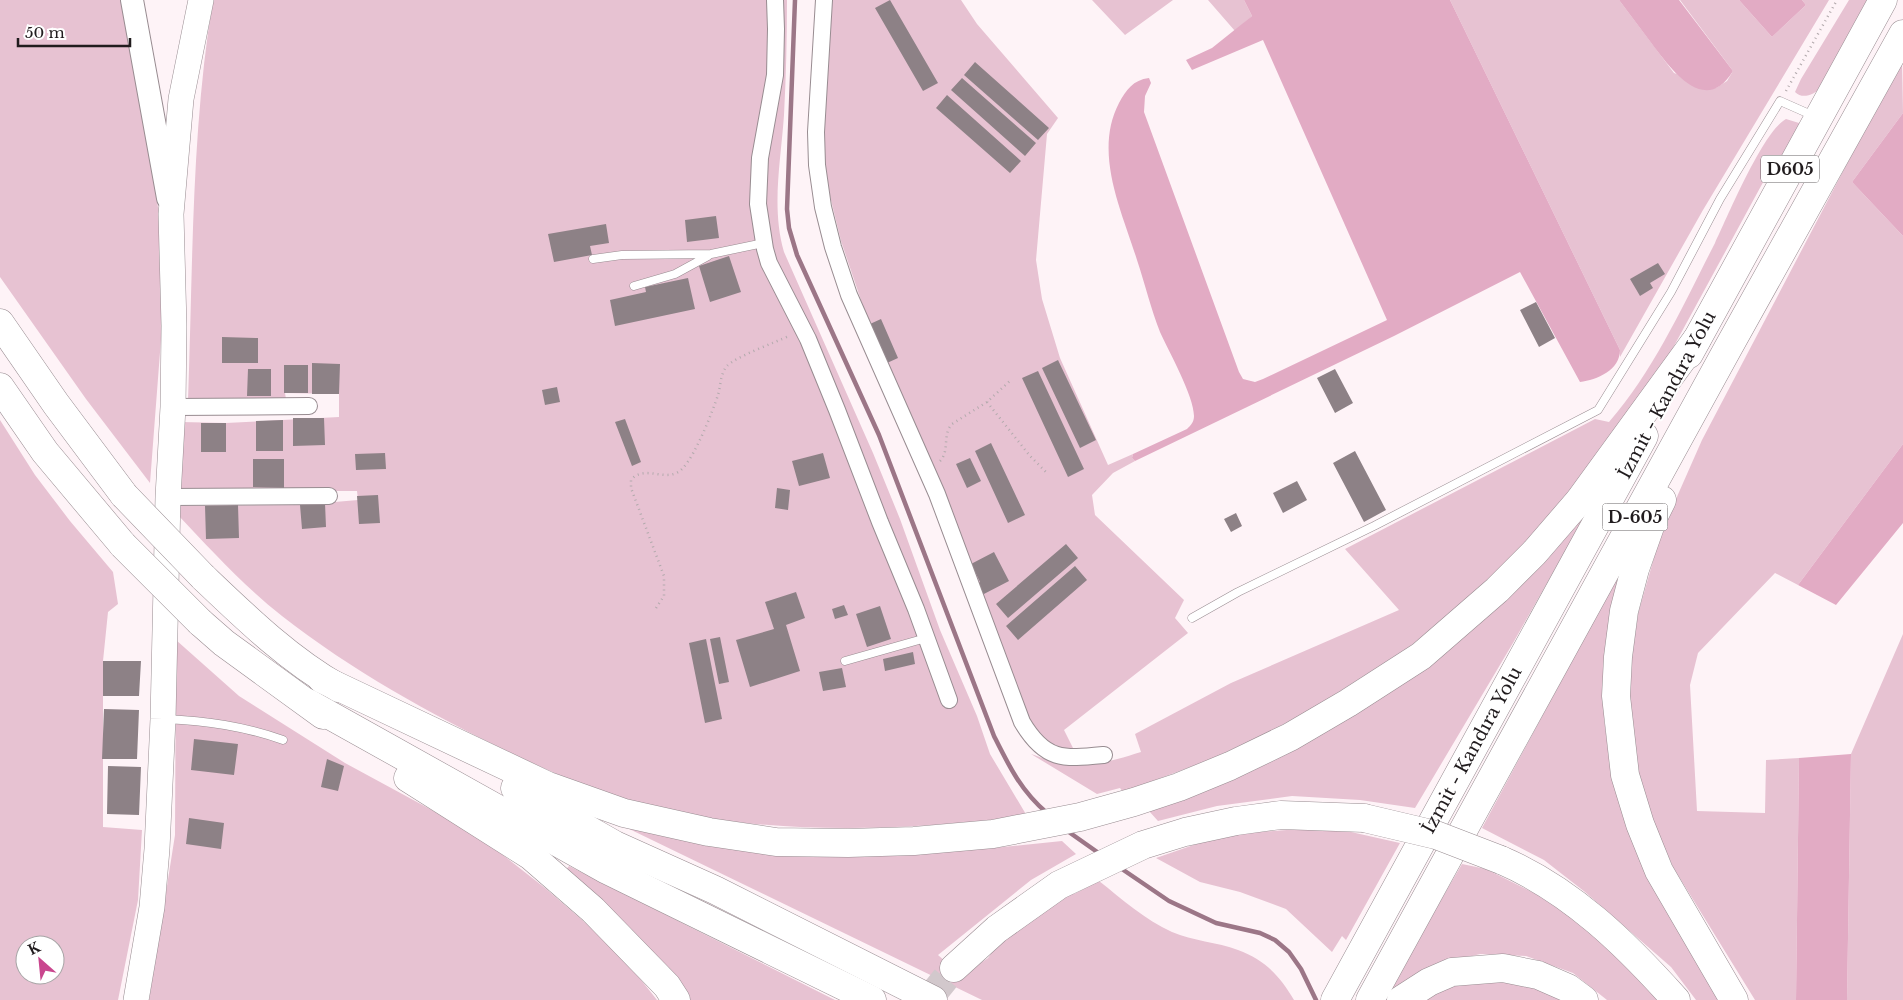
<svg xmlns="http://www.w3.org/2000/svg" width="1903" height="1000" viewBox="0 0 1903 1000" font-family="'Libre Baskerville',serif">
  <rect width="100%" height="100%" fill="#fef3f7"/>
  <path fill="#e7c2d2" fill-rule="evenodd" d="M0,0H122L159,213L163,313L150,483L86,399L0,277Z
    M213,0H787C787,38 786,77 784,115C781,160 771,208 784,252L873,453L900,519L940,630L977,716L990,754L1027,816C902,831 774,836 650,807C602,796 554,773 509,752C430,714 351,670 282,616C244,586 210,549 177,514V506L300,505L358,500L357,491H179L181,422L226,423L339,417V394L285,393L286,399L188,400C193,267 191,131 213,0Z
    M831,0H961L977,24L1058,118L1047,134L1036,260L1042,299L1060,358L1108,465L1133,454L1132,458L1135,461L1113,473L1092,495L1095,515L1184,600L1175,618L1188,633L1064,730L1075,752L1059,750L1038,733L1026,716L867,318L841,241L830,196L825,162L824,120Z
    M1092,0H1173L1125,35Z
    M1208,0H1244L1252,16L1235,31Z
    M1450,0H1619L1674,73L1716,88L1727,81L1733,71L1680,0H1739L1772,37L1806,5L1802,0H1829L1703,210L1620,357V350Z
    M1849,0H1871L1821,88C1814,94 1803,100 1795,92L1801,79Z
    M1902,59L1903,113L1852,182L1903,236V444L1798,585L1775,573L1698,653L1690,685L1697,811L1765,813L1766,760L1799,758L1796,1000H1755L1673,867L1650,814L1636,769L1630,721L1629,679L1638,614L1661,533L1702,440Z
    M1786,119L1799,123L1802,128L1776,178L1767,175L1668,357L1599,460L1516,553L1460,606L1409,647L1315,707L1269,732L1209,760L1123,792L1120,788L1097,794L1031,754C1041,757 1053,763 1064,764C1091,768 1115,760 1141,752L1135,734L1231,683L1399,610L1345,549L1595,419L1609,422C1654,371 1684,303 1715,243C1728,216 1763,131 1786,119Z
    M0,420L35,475L70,521L113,572L118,604L108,612L103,661V827L142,830L138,900L118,1000H0ZM25,945H55V975H25Z
    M1593,502L1513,643L1415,808L1360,800L1292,796L1217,806L1158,821L1149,811L1294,746Z
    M1622,568L1605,666L1604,719L1611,771L1722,1000H1696L1671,967L1585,892L1544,860L1482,828Z
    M1903,634V1000H1847L1851,754Z
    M176,640L239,696L345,763L476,834L545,888L610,944L634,971L657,1000H149L175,835Z
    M621,825L904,854L993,848L1062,841L1076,854L1031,880L938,955L962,976L988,958L999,942L1072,890L1074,894L1099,881C1122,899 1145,920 1172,932C1193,941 1217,942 1238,950C1265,960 1280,976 1294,1000H982Z
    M1300,829L1351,832L1400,843L1346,940L1342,936L1332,952L1286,909L1240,892L1200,882L1156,858L1208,840L1246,833Z
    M1462,864L1486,869L1556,904L1613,953L1659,1000H1607L1573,973L1526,956L1480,954L1444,963L1412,978L1384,998Z
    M569,866L835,1000H688L565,871Z
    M1478,979L1539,986L1565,1000H1418L1450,984Z"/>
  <path fill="#e2abc4" d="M1244,0H1450L1620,350C1620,370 1597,380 1580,382L1520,272L1394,336L1135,461L1132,458L1133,454L1187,429C1191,425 1194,422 1194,416C1194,396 1169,352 1160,332C1151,309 1145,284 1137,260C1122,211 1093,153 1119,103C1126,90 1133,80 1149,78L1151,83L1145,96L1144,112L1239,372L1243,379L1255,382L1263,379L1387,320L1263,40L1192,70L1186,60L1212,48L1252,16Z
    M1619,0H1679L1733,71C1705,117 1671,69 1652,44C1641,29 1630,15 1619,0Z
    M1739,0H1802L1806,5L1772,37Z
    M1903,113V236L1852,182Z
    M1903,444V523L1836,605L1798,585Z
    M1851,754L1847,1000H1796L1799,758Z"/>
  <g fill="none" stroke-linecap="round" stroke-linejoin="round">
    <path stroke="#9c7687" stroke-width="4.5" d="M795,0L787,209L789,228L797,255L879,435L994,736C1009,766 1021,791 1047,813
      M1066,830L1100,854
      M1119,867L1169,901L1216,923L1260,933L1275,940L1289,952L1301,969L1316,1000"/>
  </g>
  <path fill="#8d8186" d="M890,0L938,83L923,91L875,8Z
    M975,62L1049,128L1038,140L964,75Z
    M962,78L1036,143L1025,156L951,90Z
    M947,95L1021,161L1010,173L936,108Z
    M716,216L719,238L687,242L685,220Z
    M606,224L609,243L590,246L592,255L554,262L548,234Z
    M729,256L741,292L710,302L699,266Z
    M1658,263L1665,274L1650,283L1653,288L1640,296L1630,279Z
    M688,278L695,309L615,326L610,300L646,292L645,287Z
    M1536,302L1555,338L1539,347L1520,310Z
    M881,319L898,358L887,363L870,324Z
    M222,337L258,338V363H222Z
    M1058,360L1096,440L1080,448L1042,368Z
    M312,363L340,364L339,394H312Z
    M284,365H308V393H284Z
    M248,369H271V396H247Z
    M1335,369L1353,403L1335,413L1317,378Z
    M1038,371L1084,469L1068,477L1022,378Z
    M557,387L560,402L545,405L542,390Z
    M293,418H324L325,445L293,446Z
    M625,419L641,462L632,466L615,422Z
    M283,420V451H256V421Z
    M201,423H226V452H201Z
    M991,443L1025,515L1008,523L975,451Z
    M1355,451L1386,510L1364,522L1333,463Z
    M385,453L386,469L356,470L355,454Z
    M823,453L830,478L799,486L792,461Z
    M970,458L981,481L967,488L956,464Z
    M253,459H284V488L253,487Z
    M1297,481L1307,500L1283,513L1273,493Z
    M777,488L790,490L788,510L775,508Z
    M378,495L380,523L359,524L357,496Z
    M325,503L326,527L302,529L300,505Z
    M238,505L239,538L206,539L205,506Z
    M1236,513L1242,526L1231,532L1224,519Z
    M1066,544L1078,558L1008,618L996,604Z
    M994,552L1009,581L982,595L977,584L980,582L971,564Z
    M1075,566L1087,580L1018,640L1006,626Z
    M796,592L805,618L786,625L800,671L750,687L736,640L774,629L765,602Z
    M844,605L848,615L835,619L832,609Z
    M880,606L891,639L867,647L856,614Z
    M720,637L729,682L719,684L710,639Z
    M706,639L722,719L705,723L689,643Z
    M913,652L915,664L885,671L883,659Z
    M103,661H141L139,696H103Z
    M842,668L846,687L823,691L819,672Z
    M104,709L139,710L137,759H102Z
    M194,739L238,744L234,775L191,770Z
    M327,759L344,766L338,791L321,787Z
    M108,766L141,767L139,815L107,814Z
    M189,818L224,823L221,849L186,844Z"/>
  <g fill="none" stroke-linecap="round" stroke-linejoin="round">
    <path stroke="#d2c8cc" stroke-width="28" stroke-dasharray="28 14" stroke-linecap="butt" d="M928,1000L954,968"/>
    <defs>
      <path id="lane" d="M593,259L622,255L711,254L764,243
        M634,286L675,274L708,256
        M1192,618L1238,592L1374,526L1598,410L1671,292L1720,199L1780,101L1814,116
        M845,661L926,638
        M165,719C207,721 243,726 283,740"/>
      <path id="street" d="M775,0L776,29L775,75L760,158L758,204L765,249L769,263L808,339L837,410L880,522L916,609L949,700
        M824,0L816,132L817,165L823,207L833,247L849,295L937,494L1022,722C1045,761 1063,759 1104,755
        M173,407L309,406
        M168,497L329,496"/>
      <path id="secondary" d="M132,0L168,198"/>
      <path id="primary" d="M136,1000L152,907L157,849L163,719L168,497L173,407L174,326L171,214L181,99L201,0"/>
      <g id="highway">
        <path d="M0,323L56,404L124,495"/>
        <path d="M1689,354L1883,0"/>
        <path d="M0,387L45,452L123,545"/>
        <path d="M1662,500L1653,518L1635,569L1624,611L1618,657L1616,696L1625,775L1640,824L1659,871L1734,1000"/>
        <path d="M203,577C245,617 288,659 339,688"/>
        <path d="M200,622L224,643L323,715"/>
        <path d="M322,679L548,786L624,813L709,832L776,842L848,843L914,841L993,834L1080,817L1134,802L1179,787L1230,766L1290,737L1348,703L1421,656L1497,590L1534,553L1579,501L1697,339"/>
        <path d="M308,703L607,870L872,1000"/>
        <path d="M408,778L531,856L593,910L667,986L676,1000"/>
        <path d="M515,788L615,845L715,890L933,1000"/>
        <path d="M1501,860C1571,890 1626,944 1676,1000"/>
        <path d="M954,968L997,929L1059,885L1143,845L1185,832L1236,821L1281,815L1364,818"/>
        <path id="s1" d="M1335,1000L1644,436"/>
        <path d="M1370,1000L1727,350L1903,34"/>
        <path d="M1401,1000L1429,982L1452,972L1503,968L1538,975L1568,988L1584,1000"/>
      </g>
    </defs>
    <use href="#lane" stroke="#988c91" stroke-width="9"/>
    <use href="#street" stroke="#988c91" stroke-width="18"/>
    <use href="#secondary" stroke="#988c91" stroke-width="24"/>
    <use href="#primary" stroke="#988c91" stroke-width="26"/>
    <use href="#highway" stroke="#988c91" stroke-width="29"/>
    <path stroke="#b3aaad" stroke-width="2.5" stroke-dasharray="1 4" stroke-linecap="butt" d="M1786,91L1837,0
      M987,402L1030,456L1048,474
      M940,461C950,451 942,435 952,424L987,402L1011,380
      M656,608L664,596V576L631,488V480C645,463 668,485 683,468C696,454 712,413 718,395C721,385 720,374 727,366C735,357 776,342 789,336"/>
    <use href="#lane" stroke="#fff" stroke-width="8"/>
    <use href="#street" stroke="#fff" stroke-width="16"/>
    <use href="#secondary" stroke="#fff" stroke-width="22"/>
    <use href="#primary" stroke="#fff" stroke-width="25"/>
    <use href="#highway" stroke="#fff" stroke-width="28"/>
    <defs>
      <path id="highway-bridge" d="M124,495L203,577
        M123,545L200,622
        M1364,818L1436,835L1501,860"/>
    </defs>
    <use href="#highway-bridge" stroke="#988c91" stroke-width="29" stroke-linecap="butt"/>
    <use href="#highway-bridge" stroke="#fff" stroke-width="28"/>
  </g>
  <g text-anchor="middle" stroke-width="4" stroke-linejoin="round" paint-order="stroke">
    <g fill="#fff" stroke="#646062" stroke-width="1">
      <rect x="1761" y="155.5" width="58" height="27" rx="4"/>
      <rect x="1602.5" y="503.5" width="65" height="27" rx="4"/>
    </g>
    <g font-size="16" font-weight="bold" fill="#211c1e">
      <text x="1790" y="175">D605</text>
      <text x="1635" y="523">D-605</text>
    </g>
    <g font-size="18" fill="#211c1e" stroke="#fff">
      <text transform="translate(1667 395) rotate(-62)" y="6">İzmit - Kandıra Yolu</text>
      <text dy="6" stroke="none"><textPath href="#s1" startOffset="285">İzmit - Kandıra Yolu</textPath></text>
    </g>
  </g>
  <g transform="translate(40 960) rotate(333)"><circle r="24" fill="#ffffff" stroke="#a6a4a5"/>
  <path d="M0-4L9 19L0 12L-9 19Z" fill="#c9468e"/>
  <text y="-8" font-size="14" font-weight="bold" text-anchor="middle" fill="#211c1e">K</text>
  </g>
  <path d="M18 38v8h112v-8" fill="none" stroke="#211c1e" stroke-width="2.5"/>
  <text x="25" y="38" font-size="15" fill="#211c1e" stroke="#ffffff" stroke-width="4" paint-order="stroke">50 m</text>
</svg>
